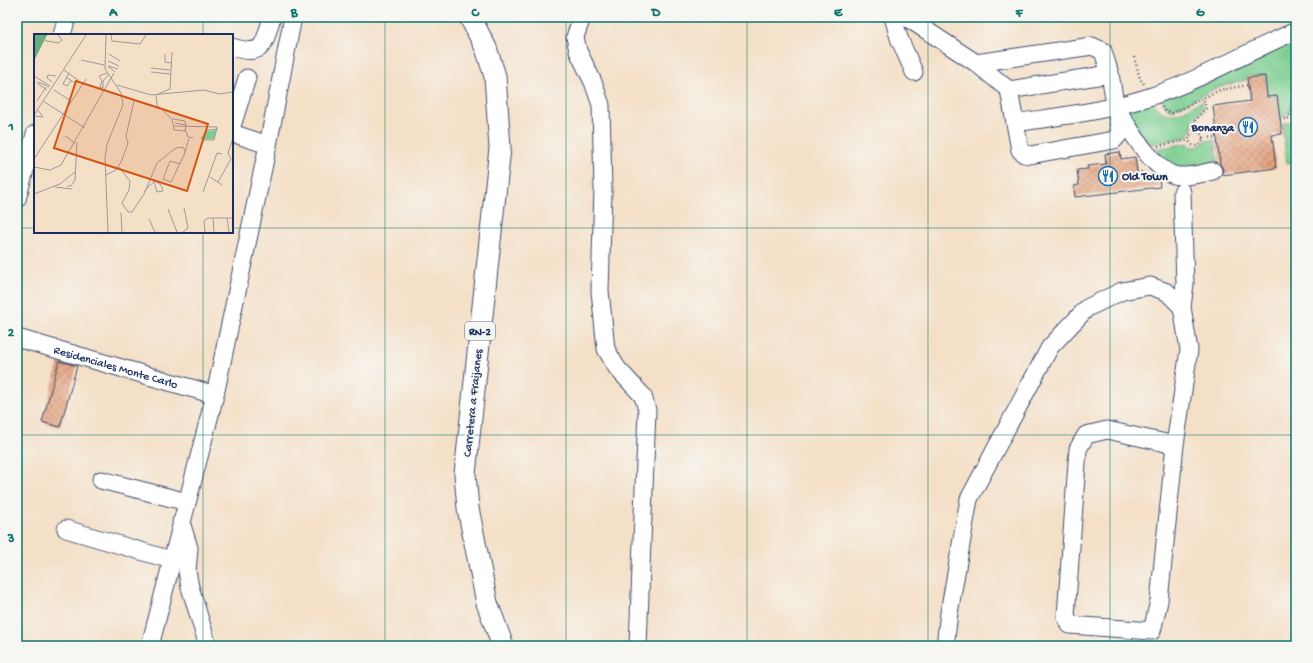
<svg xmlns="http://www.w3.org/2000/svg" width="1313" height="663" viewBox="0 0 1313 663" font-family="'Gochi Hand',sans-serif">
  <defs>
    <pattern id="building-cross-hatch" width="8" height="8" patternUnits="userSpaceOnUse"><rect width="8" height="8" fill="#e5a17c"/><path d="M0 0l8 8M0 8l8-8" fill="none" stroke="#b98469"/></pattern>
  </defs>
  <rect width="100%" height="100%" fill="#f6f6f2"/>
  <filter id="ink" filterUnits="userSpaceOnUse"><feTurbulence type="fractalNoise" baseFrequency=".025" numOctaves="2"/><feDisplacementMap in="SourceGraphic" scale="8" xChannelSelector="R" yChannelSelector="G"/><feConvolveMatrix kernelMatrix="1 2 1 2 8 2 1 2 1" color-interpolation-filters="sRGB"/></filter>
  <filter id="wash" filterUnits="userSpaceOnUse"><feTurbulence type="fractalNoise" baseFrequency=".012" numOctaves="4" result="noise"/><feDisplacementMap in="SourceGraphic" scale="16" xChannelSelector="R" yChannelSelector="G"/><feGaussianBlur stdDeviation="0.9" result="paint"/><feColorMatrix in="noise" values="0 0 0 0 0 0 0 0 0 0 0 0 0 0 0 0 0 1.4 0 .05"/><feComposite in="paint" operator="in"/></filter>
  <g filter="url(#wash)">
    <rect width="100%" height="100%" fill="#f4e0c7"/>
    <path fill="#7ccd8f" stroke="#4c7e76" d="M1296,36C1296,54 1299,106 1284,117L1281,118L1278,95L1268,97L1265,75L1246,77V80L1219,87L1172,110L1167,108L1161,98Z
      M1152,101C1170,126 1181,110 1202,101L1203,108L1193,119L1192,130L1186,137L1147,145L1124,110Z
      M1296,113V162L1287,163L1282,124L1291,122Z
      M1215,140L1219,168L1179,172L1151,150L1188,143L1192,147H1198L1205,141Z"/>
    <g id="blocks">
      <path fill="url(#building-cross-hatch)" d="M1265,76L1267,97L1277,96L1282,134L1272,135L1276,168L1222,175L1223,169L1220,164L1213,106L1250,101L1247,78Z
        M1120,152L1121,159L1135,157L1138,178L1155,176L1159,178L1160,187L1075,197L1074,186L1079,185L1077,170L1088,169L1087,166L1106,164L1105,154Z
        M59,361L77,366L60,427L42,422Z"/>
    </g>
  </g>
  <g filter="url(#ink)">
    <use href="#blocks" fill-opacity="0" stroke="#3c4a6e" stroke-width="1"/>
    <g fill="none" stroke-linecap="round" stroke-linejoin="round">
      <defs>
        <g id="minor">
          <path d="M582,17L575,37L578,51L593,82L601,105L603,190L600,291L606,349L617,368L643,396L647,410L638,646"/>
          <path d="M893,17L899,38L914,72"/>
          <path d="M906,17L976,63L1009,90L1020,150L1024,154L1030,155L1114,140L1120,133L1110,74L1009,90"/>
          <path d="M62,35L67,17"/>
          <path d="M232,47C265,57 263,45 272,17"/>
          <path d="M976,63L1092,46L1103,51L1110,74"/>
          <path d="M1119,112C1131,131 1155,174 1179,176C1190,177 1202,173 1213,171"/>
          <path d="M1015,123C1061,116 1108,111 1152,96C1201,80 1248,51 1296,31"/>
          <path d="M232,126L247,78"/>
          <path d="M232,133L268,145"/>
          <path d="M17,199L35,134"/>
          <path id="s1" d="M17,338L215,395"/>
          <path d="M1175,445L1107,430L1086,435L1078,449L1066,616L1070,625L1152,631L1159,601L1175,445L1189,350L1182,307L1185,284L1182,192"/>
          <path d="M101,480L187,502"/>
          <path d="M181,522L189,548L187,571L190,587L208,646"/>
          <path d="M66,529L171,560"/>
          <path d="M150,646L215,395L268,145L293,17"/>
          <path d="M945,646L949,613L969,499L1050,347L1087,308L1122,291L1150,286L1167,292L1182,307"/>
        </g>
        <path id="major" d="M470,17L486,48L495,76L500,148L465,474L468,508L487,603L503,646"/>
      </defs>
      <use href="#minor" stroke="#3c4a6e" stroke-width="19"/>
      <use href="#major" stroke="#3c4a6e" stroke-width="23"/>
      <path stroke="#3c4a6e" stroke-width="2.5" stroke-dasharray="1 3" stroke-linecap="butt" d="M1134,57L1140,79L1144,84
        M1162,107L1165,111L1172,113L1220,90L1248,85
        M1280,120L1289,118L1296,93
        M1195,132L1193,123L1206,108L1203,98
        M1189 139a7 7 0 1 1 14 0a7 7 0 1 1-14 0Z
        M1202,138L1217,137
        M1158,146L1189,140
        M1137,173L1145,171"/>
      <use href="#minor" stroke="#fff" stroke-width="17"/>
      <use href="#major" stroke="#fff" stroke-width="21"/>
    </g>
  </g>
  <path fill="none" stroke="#0f766e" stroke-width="1" stroke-opacity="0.55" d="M203,17V35M385,17V646M566,17V646M747,17V646M928,17V646M1110,17V646M17,228H35M232,228H1296M203,232V646M17,435H1296"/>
  <defs>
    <symbol id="restaurant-ring" viewBox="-11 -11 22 22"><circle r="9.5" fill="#f6f6f2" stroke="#1f6fb2" stroke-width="1.5"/><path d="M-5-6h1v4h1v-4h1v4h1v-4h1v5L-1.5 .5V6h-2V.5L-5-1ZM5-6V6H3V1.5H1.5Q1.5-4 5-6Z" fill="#1f6fb2"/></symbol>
  </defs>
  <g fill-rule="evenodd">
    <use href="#restaurant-ring" x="1237" y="116" width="22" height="22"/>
    <use href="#restaurant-ring" x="1097" y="165" width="22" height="22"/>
  </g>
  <g text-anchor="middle" stroke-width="4" stroke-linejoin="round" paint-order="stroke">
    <rect fill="#f6f6f2" stroke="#5d6b8a" stroke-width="1" x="465" y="322" width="30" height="18" rx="3"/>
    <g font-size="11" font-weight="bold" fill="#1b2f5e">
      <text x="480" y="335">RN-2</text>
    </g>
    <g font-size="12" font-weight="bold" fill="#1b2f5e" stroke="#f6f6f2" text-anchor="end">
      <text x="1234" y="131">Bonanza</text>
      <text x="1122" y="180" text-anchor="start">Old Town</text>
    </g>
    <g font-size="12" fill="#1b2f5e" stroke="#f6f6f2">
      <text dy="4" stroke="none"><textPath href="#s1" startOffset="103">Residenciales Monte Carlo</textPath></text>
      <text transform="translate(472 403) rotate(-84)" y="4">Carretera a Fraijanes</text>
    </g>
  </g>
  <g transform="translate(34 34)">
    <rect width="199" height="199" fill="#f4e0c7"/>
    <path d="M183,96L180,105H166L172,97Z" fill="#7ccd8f"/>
    <path d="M0,1H13L0,27Z" fill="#65b07a"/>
    <path fill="none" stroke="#9d999d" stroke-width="1" d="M72,1L71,35L87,59L89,71L73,110L71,124L74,198M77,1L78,7L106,10L112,1M0,8L6,3L13,7L25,9L28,6L24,1M75,20L86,27M131,20V28L137,29M47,26L70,31M74,27L85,32M117,34L136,36M30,36L44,46L41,49L32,43M81,38L74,32L84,35M117,38L136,40M35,39L29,50L33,52L37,47M73,39L65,42L68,47L66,53L69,54V47L74,41M0,42L16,52M18,48L13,44L14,41L22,42M83,51L117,61L170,56L185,60L199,58M13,56L4,50V48L15,53M20,56L37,67M124,60L136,55L138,18M122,61L123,71L138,85L140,96L151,97L152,91L141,89M3,67L12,53M9,67L51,94M0,81L52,1M0,82L9,83L4,76M139,85L151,87L152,91M140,92L183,93L180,106H168M151,95L154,103L159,104M172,96L184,95M31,102L41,109M0,125L52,45M146,130L136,127L129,145L137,148L150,121L155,105M0,133L16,136L27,131L80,39M85,133L96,147L95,156L88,169L94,178H98L110,160L123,129L142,114L149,113L151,117M72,141L82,136L88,126L94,109L92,102L100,67M176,143L188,151M184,148L197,125L194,119L199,104M33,152H37L41,146L43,108M21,153L38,155M110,158L115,152L120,148L121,147L127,151L129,157L123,158L120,148M169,158L183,119L188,120M0,160L26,150L41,138M134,175L143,198M87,179L88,198M179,184L180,198M193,184L195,198M115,185L121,198M149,198L154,194L150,174M171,198L170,187L174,184H199"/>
    <path fill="#d45514" fill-opacity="0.15" stroke="#d45514" stroke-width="2" d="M42,47L174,90L153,157L20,114Z"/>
    <rect width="199" height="199" fill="none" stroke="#1b2f5e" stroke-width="2"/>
  </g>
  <rect width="1313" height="663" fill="none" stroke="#f6f6f2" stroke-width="44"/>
  <rect x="22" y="22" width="1269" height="619" fill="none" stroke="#0f766e" stroke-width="1.5"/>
  <g font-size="13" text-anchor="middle" font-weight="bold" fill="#0f766e">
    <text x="113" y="16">A</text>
    <text x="294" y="16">B</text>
    <text x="475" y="16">C</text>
    <text x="656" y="16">D</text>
    <text x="838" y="16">E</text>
    <text x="1019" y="16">F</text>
    <text x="1200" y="16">G</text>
    <text x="11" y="130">1</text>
    <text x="11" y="336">2</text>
    <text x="11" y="542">3</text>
  </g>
</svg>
